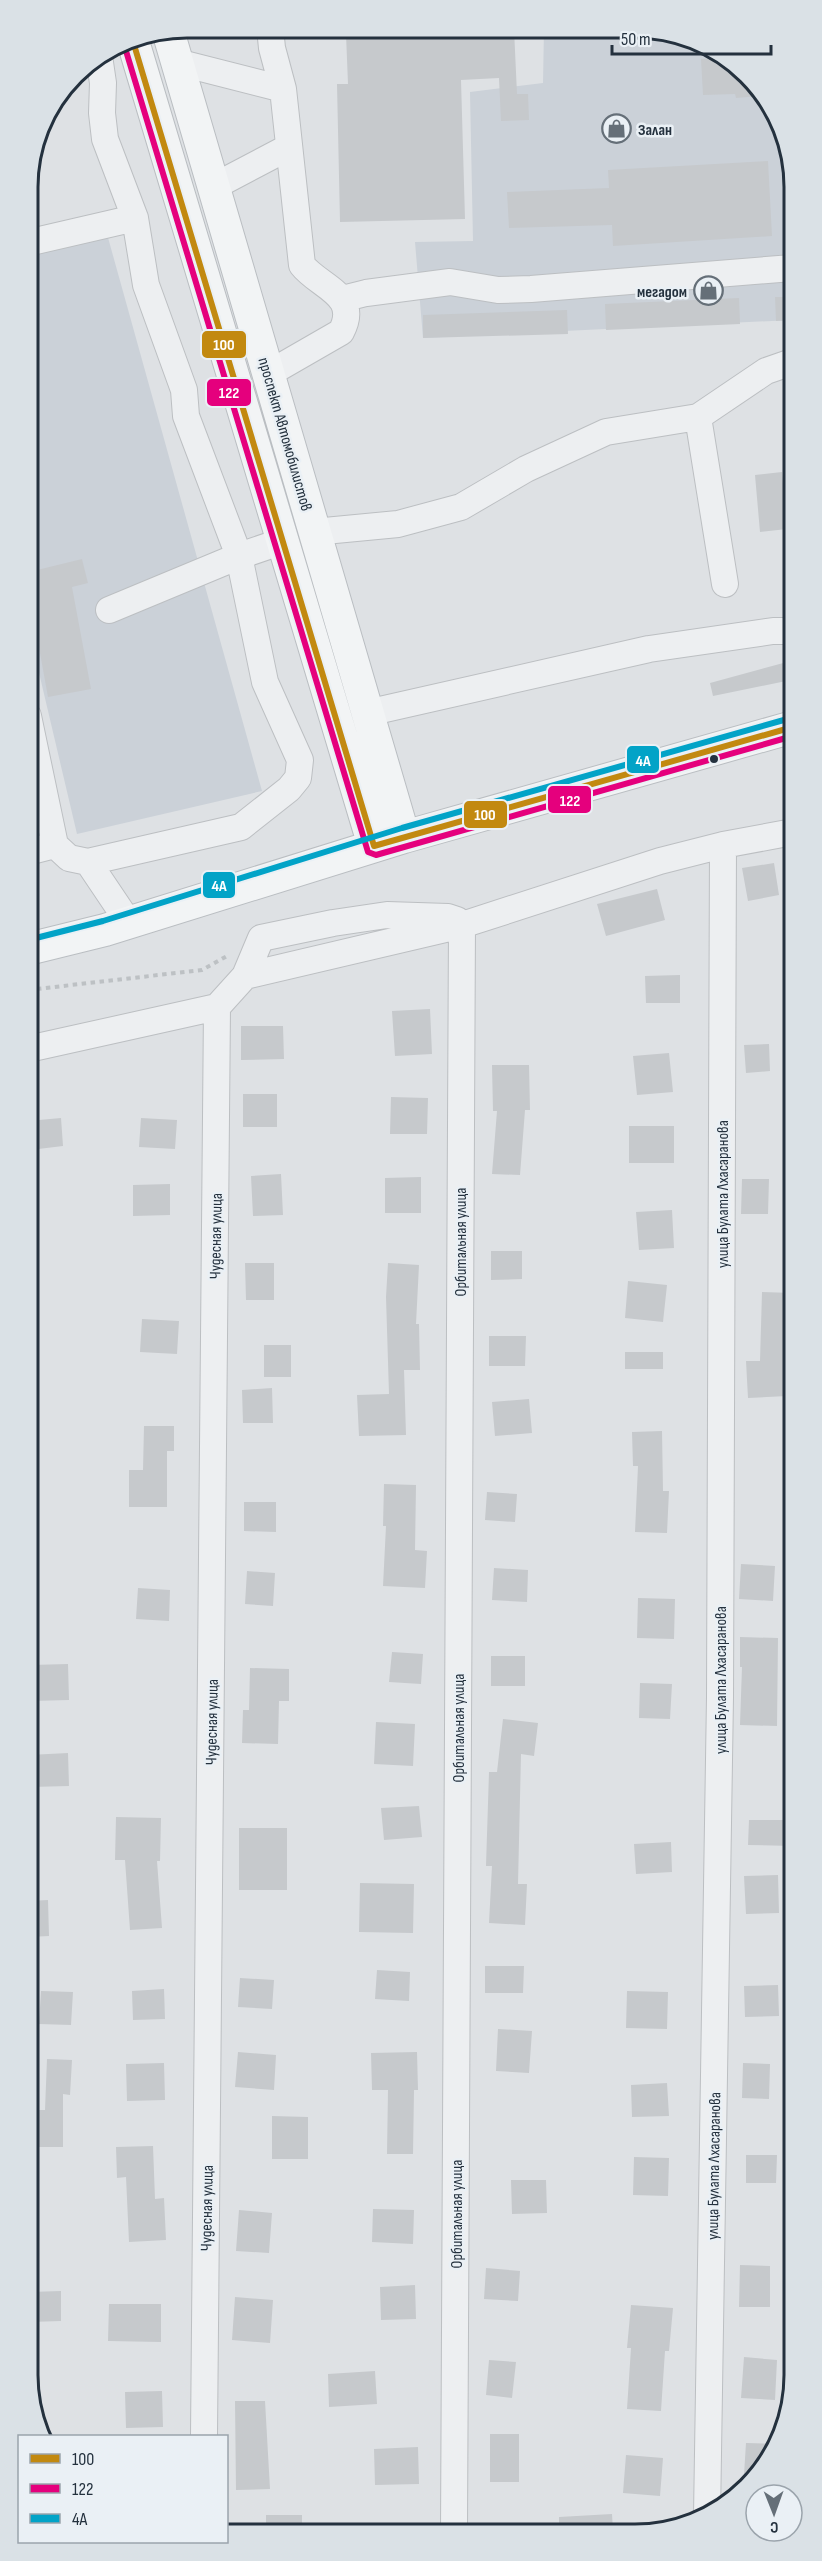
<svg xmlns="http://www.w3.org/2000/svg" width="822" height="2561" viewBox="0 0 822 2561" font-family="'Sofia Sans Condensed',sans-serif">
  <rect width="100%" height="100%" fill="#dee1e4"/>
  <path fill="#cbd1d8" d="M544,29L667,30L748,74L792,156V320L423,338L415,242L473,241L470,92L543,83Z
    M107,234L262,791L77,834L28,626L27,252Z"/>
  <path fill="#c6c9cc" d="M392,28L514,29L517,94H528L529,120L501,121L499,78L461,80L465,219L340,222L337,84H348L346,34L392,32Z
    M718,58L748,74L760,96L736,98L735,94L703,95L701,59Z
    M768,161L772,236L613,246L612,225L509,228L507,192L609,188L608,170Z
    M775,297H792V320L776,321Z
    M739,298L740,324L606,330L605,304Z
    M567,310L568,334L423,338V315Z
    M782,472L787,529L760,532L755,475Z
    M82,559L88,583L72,587L91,689L48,697L30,598L35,597L29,572Z
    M787,662L791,680L713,696L710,683Z
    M774,863L779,895L748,901L742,868Z
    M657,889L665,920L606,936L597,904Z
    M680,975V1003H646L645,976Z
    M430,1009L432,1054L395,1056L392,1011Z
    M241,1026H283L284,1059L241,1060Z
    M769,1044L770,1071L746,1073L744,1045Z
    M669,1053L673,1092L637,1095L633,1056Z
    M492,1065H529L530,1110H525L520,1175L492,1174L497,1111H493Z
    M243,1094H277V1127H243Z
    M391,1097L428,1098L427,1134H390Z
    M61,1118L63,1146L30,1150L28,1121Z
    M141,1118L177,1120L175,1149L139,1147Z
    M629,1126H674V1163H629Z
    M281,1174L283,1215L253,1216L251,1176Z
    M421,1177V1213H385V1178Z
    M742,1179H769L768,1214H741Z
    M170,1184V1215L133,1216V1185Z
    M672,1210L674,1248L639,1250L636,1212Z
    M491,1251H522V1279L491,1280Z
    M245,1263H274V1300H246Z
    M388,1263L419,1265L416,1324H419L420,1370H404L406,1435L359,1436L357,1395L389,1394L386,1297Z
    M628,1281L667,1285L663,1322L625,1318Z
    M762,1292L793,1293V1344H785L787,1396L748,1398L746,1361H760Z
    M142,1319L179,1321L177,1354L140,1352Z
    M489,1336H526L525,1366H489Z
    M264,1345H291V1377H264Z
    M625,1352H663V1369H625Z
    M272,1388L273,1423H243L242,1390Z
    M529,1399L532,1433L495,1436L492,1402Z
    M144,1426H174V1451H167V1507H129V1470H143Z
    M662,1431L663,1491H669L667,1533L635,1532L638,1466H633L632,1432Z
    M384,1484L416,1485L415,1550L427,1551L425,1588L383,1586L386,1526H383Z
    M487,1492L517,1494L515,1522L485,1520Z
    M244,1502H276V1532L244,1531Z
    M741,1564L775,1566L773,1601L739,1599Z
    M494,1568L528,1570L527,1602L492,1600Z
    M247,1571L275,1573L273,1606L245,1604Z
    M138,1588L170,1590L169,1621L136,1619Z
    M638,1598L675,1599L674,1639L637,1638Z
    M740,1637L778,1638L777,1726L740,1725L742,1667H740Z
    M392,1652L423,1654L421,1684L389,1682Z
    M491,1656H525V1686H491Z
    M68,1664L69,1700L31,1701V1665Z
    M250,1668L289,1669V1701H279L278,1744L242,1743L243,1710H249Z
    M640,1683L672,1684L670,1719L639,1718Z
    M503,1719L538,1723L534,1756L521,1754L518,1884H527L525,1925L489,1923L492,1866H486L489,1772H497Z
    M376,1722L415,1724L413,1766L374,1764Z
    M68,1753L69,1786L30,1787L29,1755Z
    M419,1806L422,1837L384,1840L381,1808Z
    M116,1817L161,1818L160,1861H157L162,1928L130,1930L125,1860H115Z
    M749,1820H794V1846L748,1845Z
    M239,1828H287V1890H239Z
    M671,1842L672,1872L636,1874L634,1844Z
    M778,1875L779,1913L746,1914L744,1876Z
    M360,1883L414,1884L413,1933L359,1932Z
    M48,1900L49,1936L29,1937V1901Z
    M485,1966H524L523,1993H485Z
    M377,1970L410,1972L409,2001L375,1999Z
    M240,1978L274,1980L272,2009L238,2007Z
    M778,1985L779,2016L745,2017L744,1986Z
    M164,1989L165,2019L133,2020L132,1991Z
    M41,1991L73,1992L71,2025L39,2024Z
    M627,1991L668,1992L667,2029L626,2028Z
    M498,2029L532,2031L529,2073L496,2071Z
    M238,2052L276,2055L274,2090L235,2087Z
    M417,2052L418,2090H414L413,2154H387L388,2090H372L371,2053Z
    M47,2059L72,2060L70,2095L63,2094V2147H30V2110H45Z
    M164,2063L165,2100L127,2101L126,2064Z
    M743,2063L770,2064L769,2099L742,2098Z
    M667,2083L669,2116L632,2117L631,2085Z
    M272,2116L308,2117V2159H272Z
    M153,2146L155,2199L164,2198L166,2240L129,2242L126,2177L117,2178L116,2147Z
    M746,2155H777L776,2183H746Z
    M634,2157L669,2158L668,2196L633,2195Z
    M511,2180H546L547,2213L512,2214Z
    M373,2209L414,2210L413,2244L372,2242Z
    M239,2210L272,2213L269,2253L236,2251Z
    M740,2265L770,2266V2307H739Z
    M486,2268L520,2271L518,2301L484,2299Z
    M415,2285L416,2319L381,2320L380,2287Z
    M61,2291V2321L30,2322V2292Z
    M235,2297L273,2300L270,2343L232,2340Z
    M109,2304H161V2342L108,2341Z
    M631,2305L673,2308L669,2351H665L661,2411L627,2409L631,2348H627Z
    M744,2357L777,2360L775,2400L741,2398Z
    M489,2360L516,2362L512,2398L486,2395Z
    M375,2371L377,2404L329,2407L328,2374Z
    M162,2391L163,2427L126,2428L125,2392Z
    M235,2401H265L270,2489L236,2490Z
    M490,2434H519V2482H490Z
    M746,2443L777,2444L758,2476L744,2475Z
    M418,2447L419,2484L375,2485L374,2449Z
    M626,2455L663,2458L660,2496L623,2493Z
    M612,2514L613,2531H559V2517Z
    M266,2515H302V2531H266Z"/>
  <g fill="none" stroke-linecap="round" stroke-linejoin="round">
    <defs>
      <path id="minor" d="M270,28L272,48L283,89
        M177,62L283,89L302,265C319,287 361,295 341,332L268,374
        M213,187L289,147
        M27,243L135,218
        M342,299L366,293L450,282L498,290L531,289L792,268
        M698,417L725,584
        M314,532L398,524L461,507L526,469L606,432L698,417L766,371L792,362
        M109,610L239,556L283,541
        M367,713L649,649L773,631H793
        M28,716L55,845L28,852
        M55,845L69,858L88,862L129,923
        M88,862L241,827L289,789L298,778L300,760L265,682L239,556L186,416L184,390L146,285L135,218L105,139L102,113L103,83L99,56
        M245,976L261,938L333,923L387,915L448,917L457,920L462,925L454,2531
        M28,1049L217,1007L245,976L462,925L660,861L723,845L793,832
        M204,2436L217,1007
        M707,2516L720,1697L723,845"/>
      <path id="major" d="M168,31L404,837
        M132,38L374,846
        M28,949L105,930L404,837L793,727"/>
    </defs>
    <use href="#minor" stroke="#bcbfc2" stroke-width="28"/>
    <use href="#major" stroke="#babec2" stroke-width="34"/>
    <path stroke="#bdc1c4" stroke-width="4" stroke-dasharray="4.5 4.5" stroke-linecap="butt" d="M28,990L202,970L227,956"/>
    <use href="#minor" stroke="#edeff1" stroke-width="26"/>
    <use href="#major" stroke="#f2f4f5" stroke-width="32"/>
    <defs>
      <path id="bus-1" d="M132,38L374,846L793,727"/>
      <path id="bus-2" d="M123,41L368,852L376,855L793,736"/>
      <path id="bus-3" d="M28,940L103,921L402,828L791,718"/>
    </defs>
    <use href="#bus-1" stroke="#eaf0f5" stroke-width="10"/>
    <use href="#bus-2" stroke="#eaf0f5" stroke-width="10"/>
    <use href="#bus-3" stroke="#eaf0f5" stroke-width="10"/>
    <use href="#bus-1" stroke="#c28910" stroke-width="6"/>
    <use href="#bus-2" stroke="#e5007d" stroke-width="6"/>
    <use href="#bus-3" stroke="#02a3c7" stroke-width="6"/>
  </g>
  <defs>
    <symbol id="shop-ring" viewBox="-11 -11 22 22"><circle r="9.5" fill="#eaf0f5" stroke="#656f78" stroke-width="1.5"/><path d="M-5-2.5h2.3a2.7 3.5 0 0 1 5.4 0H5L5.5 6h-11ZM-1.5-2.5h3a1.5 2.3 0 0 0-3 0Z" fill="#656f78"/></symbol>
  </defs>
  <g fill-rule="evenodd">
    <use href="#shop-ring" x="600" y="112" width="33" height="33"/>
    <use href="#shop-ring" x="692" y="274" width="33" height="33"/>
  </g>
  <circle fill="#24313e" stroke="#eaf0f5" stroke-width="2" cx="714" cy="759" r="5"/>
  <g text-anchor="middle" stroke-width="5" stroke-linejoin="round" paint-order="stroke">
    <g font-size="16" font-weight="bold" fill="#24313e" stroke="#eaf0f5" text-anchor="start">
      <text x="638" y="135">Залан</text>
      <text x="687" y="297" text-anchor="end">мегадом</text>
    </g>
    <g font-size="16" fill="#24313e" stroke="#eaf0f5">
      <text transform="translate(286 434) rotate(74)" y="6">проспект Автомобилистов</text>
      <text transform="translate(722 1194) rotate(-90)" y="6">улица Булата Лхасаранова</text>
      <text transform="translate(215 1236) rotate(-89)" y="6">Чудесная улица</text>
      <text transform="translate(460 1242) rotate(-90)" y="6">Орбитальная улица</text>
      <text transform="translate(720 1680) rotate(-90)" y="6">улица Булата Лхасаранова</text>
      <text transform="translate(211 1722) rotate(-89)" y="6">Чудесная улица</text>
      <text transform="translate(458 1728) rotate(-90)" y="6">Орбитальная улица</text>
      <text transform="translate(713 2166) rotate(-89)" y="6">улица Булата Лхасаранова</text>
      <text transform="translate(206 2208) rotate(-89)" y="6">Чудесная улица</text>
      <text transform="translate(456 2214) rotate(-90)" y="6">Орбитальная улица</text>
    </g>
  </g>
  <path d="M0 0H822V2561H0ZM187 38H635A149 149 0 0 1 784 187V2375A149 149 0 0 1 635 2524H187A149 149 0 0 1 38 2375V187A149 149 0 0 1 187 38Z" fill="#dae1e6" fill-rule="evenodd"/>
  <path fill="none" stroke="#24313e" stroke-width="3" d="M187 38H635A149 149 0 0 1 784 187V2375A149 149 0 0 1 635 2524H187A149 149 0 0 1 38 2375V187A149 149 0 0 1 187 38Z"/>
  <g stroke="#eaf0f5" stroke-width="2">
    <rect x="201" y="330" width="46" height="29" rx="6" fill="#c28910"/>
    <rect x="206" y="378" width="46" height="29" rx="6" fill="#e5007d"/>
    <rect x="626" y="745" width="34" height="29" rx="6" fill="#02a3c7"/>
    <rect x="547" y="785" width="45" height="29" rx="6" fill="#e5007d"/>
    <rect x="463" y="800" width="45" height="29" rx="6" fill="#c28910"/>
    <rect x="202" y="871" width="34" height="28" rx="6" fill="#02a3c7"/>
  </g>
  <g font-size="16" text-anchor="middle" font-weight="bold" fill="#fff">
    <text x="224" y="350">100</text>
    <text x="229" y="398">122</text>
    <text x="643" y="766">4А</text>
    <text x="570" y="806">122</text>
    <text x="485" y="820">100</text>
    <text x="219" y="891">4А</text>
  </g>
  <rect x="18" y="2435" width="210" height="108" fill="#eaf0f5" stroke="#9ba4ac" stroke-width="1.5"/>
  <rect x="30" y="2454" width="30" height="9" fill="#c28910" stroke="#9ba4ac" stroke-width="1.5"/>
  <text x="72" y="2465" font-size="18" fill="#24313e">100</text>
  <rect x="30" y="2484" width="30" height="9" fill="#e5007d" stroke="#9ba4ac" stroke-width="1.5"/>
  <text x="72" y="2495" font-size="18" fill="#24313e">122</text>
  <rect x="30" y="2514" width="30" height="9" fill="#02a3c7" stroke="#9ba4ac" stroke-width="1.5"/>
  <text x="72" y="2525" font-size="18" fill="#24313e">4А</text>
  <g transform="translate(774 2513) rotate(179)"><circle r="28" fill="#eaf0f5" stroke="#9ba4ac" stroke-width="1.5"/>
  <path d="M0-4.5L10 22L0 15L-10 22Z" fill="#656f78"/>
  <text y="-9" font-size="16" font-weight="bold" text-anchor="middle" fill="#24313e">С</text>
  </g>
  <path d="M612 45v9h159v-9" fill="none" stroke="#24313e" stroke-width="3"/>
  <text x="621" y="45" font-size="18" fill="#24313e" stroke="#eaf0f5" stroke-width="4.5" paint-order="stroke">50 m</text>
</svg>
